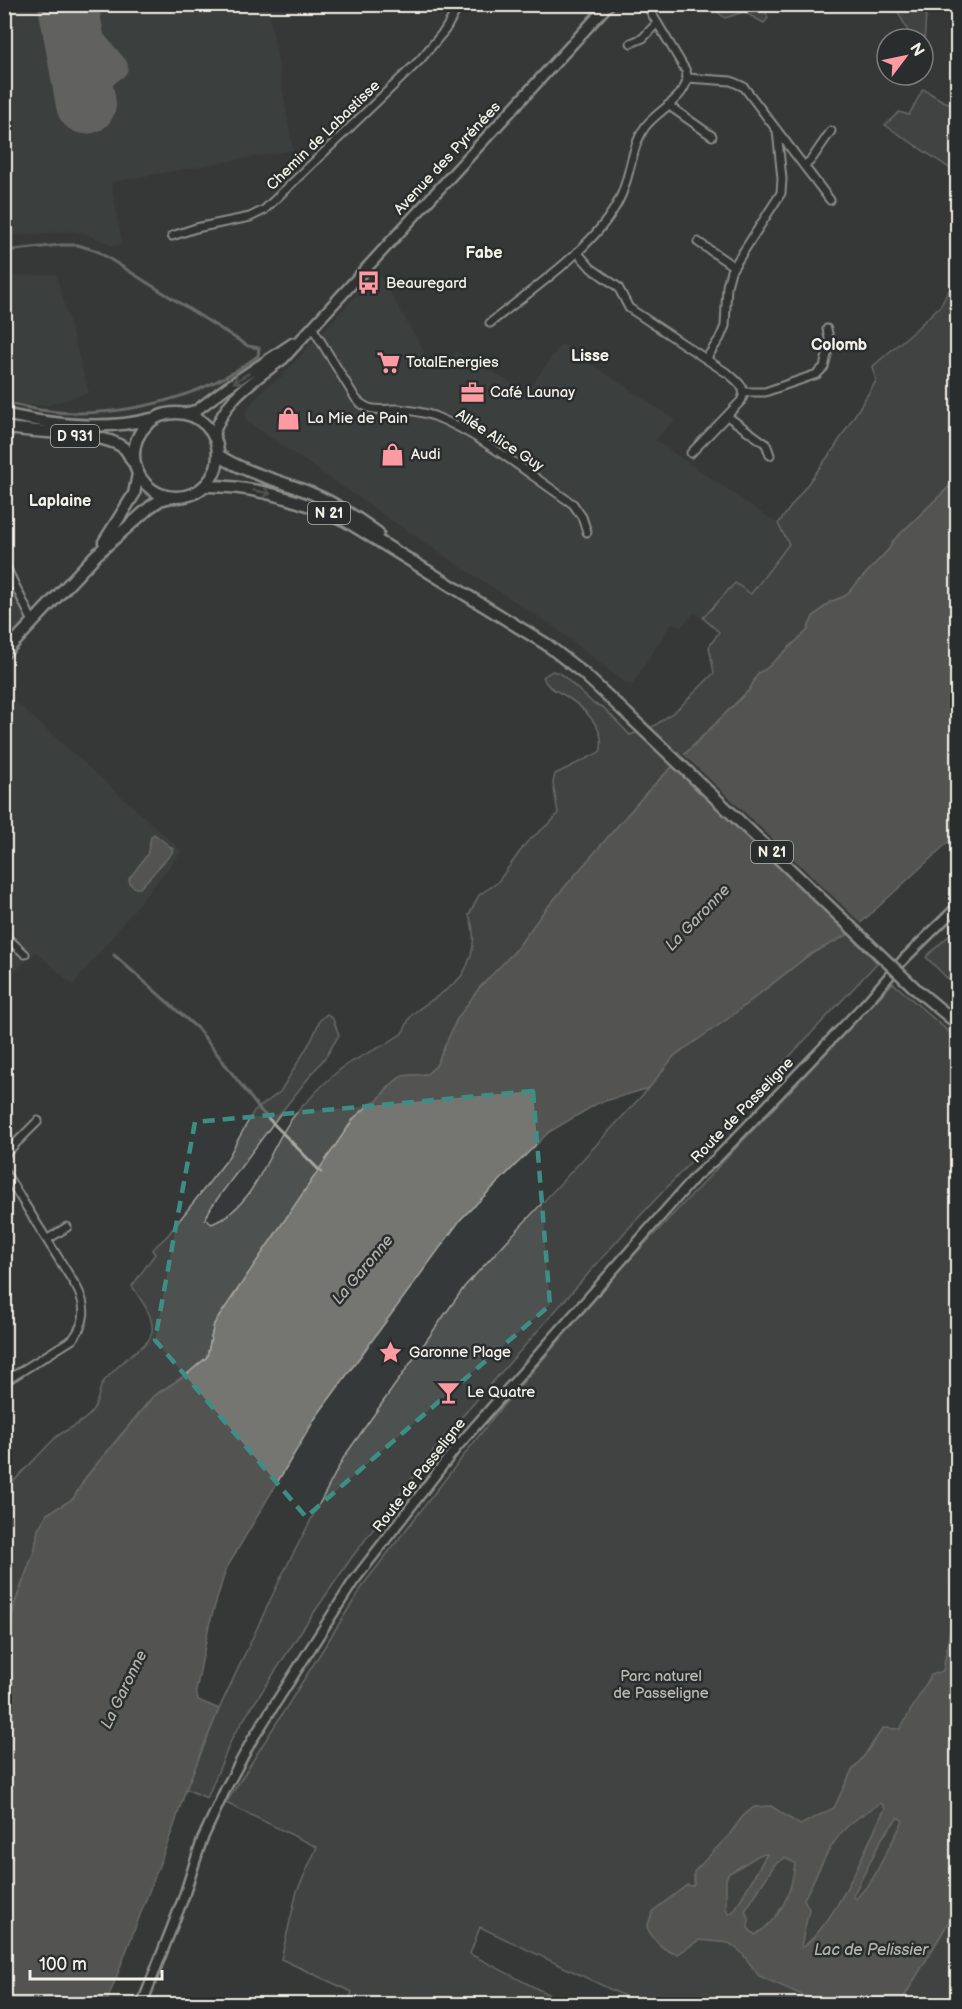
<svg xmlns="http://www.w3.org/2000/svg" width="962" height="2009" viewBox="0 0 962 2009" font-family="'Balsamiq Sans',sans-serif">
  <rect width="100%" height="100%" fill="#363939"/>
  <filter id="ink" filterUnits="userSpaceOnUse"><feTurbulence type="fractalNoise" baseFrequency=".0167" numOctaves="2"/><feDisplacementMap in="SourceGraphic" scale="12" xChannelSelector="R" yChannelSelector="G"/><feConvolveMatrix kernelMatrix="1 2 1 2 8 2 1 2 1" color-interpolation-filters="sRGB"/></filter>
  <g filter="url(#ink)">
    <path fill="#434645" d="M5,4L268,5L293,150L111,182L122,244L114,246L84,233L68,231L5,236Z
      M378,272L433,367L457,352L527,392L561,344L675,420L655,440L778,524L790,544L751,594L734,583L703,618L694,613L681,627L672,623L632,685L625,683L553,626L459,566L246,421L245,412L254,400L265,388L281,377Z
      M56,274L89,393L48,405H22L5,399V277Z
      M5,573L27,620L5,642H4Z
      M5,692L182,851L73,985L36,952L5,981Z"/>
    <path fill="#4e514f" stroke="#a1a19c" stroke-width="1.5" d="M709,5H763L768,18L764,23L744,12L725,18Z
      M890,5H923L926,13L924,44L923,39H912L898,12Z
      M923,89L943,101L957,106V173L885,125L899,112L909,115Z
      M957,275V479L893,541L889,549L845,596L830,602L813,617L807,631L766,669L758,673L750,689L647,792L545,910L515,951L457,1019L436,1066L427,1074L402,1076L387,1088L377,1101L369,1105L214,1324L207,1357L186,1375L153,1396L86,1477L73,1499L47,1514L38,1530L35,1549L15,1603L5,1654V1490L56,1437C68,1428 80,1425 90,1414C100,1404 97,1390 104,1381C111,1373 120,1365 127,1358C136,1349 150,1345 152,1331C154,1315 140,1299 132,1286L155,1254L152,1250L167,1236L226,1161L254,1111L280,1092L312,1039L320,1020L327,1014L333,1019L339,1035L327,1055L286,1106L212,1206L205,1219L212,1224C260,1204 267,1145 299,1110C312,1096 330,1076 345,1066C363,1054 384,1047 401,1034C408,1028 405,1020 415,1012C428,1002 453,988 462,975C474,956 477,936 469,915L479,895L497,883L527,842L553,820L558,813L553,783L555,774L600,752C608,729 582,706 564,695C554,689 547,688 543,677L552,671L560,673L594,704L603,707L630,735L654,726L679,708L714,673L709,647L719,632L703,618L735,583L751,594L789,544L778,524L835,447L876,381L873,366L915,330L941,305Z
      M957,928V988L926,957Z
      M849,934L877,963L625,1232L445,1436L352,1557L304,1627L233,1736L207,1798L186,1789L219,1709L282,1575L344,1457L465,1286L649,1088L674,1056L726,1020L809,955Z
      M893,983L949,1032L957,1036V2004H641L480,1927L470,1954L567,2004H348L352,1992L281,1959L297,1891L317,1847L226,1803L366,1581L496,1414L624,1266Z"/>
    <path fill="#757572" stroke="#a8a7a1" stroke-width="1.5" fill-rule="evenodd" d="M957,479V834L849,934L809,955L726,1020L674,1056L649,1088L598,1103L549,1132L461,1219L316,1417L226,1569L209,1625L196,1691L198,1700L219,1709L186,1789L174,1826L106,2004H5V1654L15,1603L35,1549L38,1530L47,1514L73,1499L86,1477L154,1396L186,1375L207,1357L214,1324L354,1118L369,1105L377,1101L394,1082L402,1076L427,1074L436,1066L457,1019L479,988L515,951L545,910L647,792L750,689L758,673L766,669L807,631L813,617L830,602L845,596L889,549L893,541Z
      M154,834L173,849L172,853L140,888H136L130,884L129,879L147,855L151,837Z
      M957,1579V1908L900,2004H822L759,1976L742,1953L729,1943L699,1940L678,1954C664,1952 653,1940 647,1927L653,1911L687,1885L692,1886L694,1884V1872L729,1835L743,1816L754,1807L771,1806L800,1825L834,1808L851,1772L864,1756L883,1728L900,1729L931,1675L943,1671L954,1607L951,1588ZM881,1803L885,1808C864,1850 839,1919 802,1948L801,1946L809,1909L804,1899C818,1874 828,1843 850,1824C859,1816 871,1809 881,1803ZM898,1817L903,1821L872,1880L856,1899L853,1896L882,1838ZM767,1854L734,1911L729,1914L726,1908V1879L728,1874L759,1855ZM785,1858L795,1863C792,1892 781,1919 755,1935L748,1928L749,1919L745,1911L775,1864Z"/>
    <path fill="#363939" d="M682,753L863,925L853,935L672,762Z"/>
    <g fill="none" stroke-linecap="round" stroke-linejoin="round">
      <path stroke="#a8a7a1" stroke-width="3" d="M4,251L61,245H78L97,251L248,346L259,348L258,356C246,364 233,374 219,380C168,406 98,419 40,410C28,408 16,405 4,402
        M114,955L198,1029L261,1111L321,1172"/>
      <path stroke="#959590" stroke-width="24" d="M69,4L76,20L116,67L100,80C83,82 65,68 76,50"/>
      <path stroke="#959590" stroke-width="60" d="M68,4L86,104"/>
      <defs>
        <path id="minor" d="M631,43L643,38L657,23
          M688,78L731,81L744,87L830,200
          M668,105L712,136
          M804,166L811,160L831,131
          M172,236L196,228L250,217L264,210L420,60L445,30L460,4
          M698,242L733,266
          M577,252L591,268L618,287L629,308L730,375C739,383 748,389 741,401L691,453
          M490,323C532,289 595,248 619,200C631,177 630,149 645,127C657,110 693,95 686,71L646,4
          M312,327L356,399C369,413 380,409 398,409C409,410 422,412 434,416C484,436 528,474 573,504L582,517L587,532
          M706,359L720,338L725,326L727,286L731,271L781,193L782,179L777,130
          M744,392H765L817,374L824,367L830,343L827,329
          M727,416L766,444L770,455
          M4,563L33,622
          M4,935L25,954
          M4,1155L38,1121
          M4,1171L77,1288C87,1307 86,1322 73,1339L4,1382
          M48,1239L67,1227"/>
        <path id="tertiary" d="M142,2004L183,1899L202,1840L226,1788L252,1740L353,1582L456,1448L696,1176L717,1158L866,1003L904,959L958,906"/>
        <path id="secondary" d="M185,413L197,410L226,388L293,343
          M213,436C227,395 251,383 283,359L609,4"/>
        <path id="primary" d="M134 455a42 42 0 1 1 84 0a42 42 0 1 1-84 0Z
          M4,414C52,425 104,431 151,419
          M4,427C36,434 97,431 121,446C127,449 129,455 132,461
          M218,455C249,475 280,480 313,494C337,504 357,518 378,533
          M204,486C254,485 301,500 346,521L546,644L583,673L627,714
          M104,542L134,494L138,474
          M4,653L96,555L150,507L160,500L171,497
          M918,991L958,1024"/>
      </defs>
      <use href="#minor" stroke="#f4f1e8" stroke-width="11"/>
      <use href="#tertiary" stroke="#f4f1e8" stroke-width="13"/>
      <use href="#secondary" stroke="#f4f1e8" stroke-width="14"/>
      <use href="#primary" stroke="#f4f1e8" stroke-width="15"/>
      <use href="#minor" stroke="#2a2d2e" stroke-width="7"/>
      <use href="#tertiary" stroke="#2a2d2e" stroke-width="8"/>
      <use href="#secondary" stroke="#2a2d2e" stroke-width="9"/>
      <use href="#primary" stroke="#2a2d2e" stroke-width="10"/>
      <defs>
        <path id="primary-bridge" d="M627,714L918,991"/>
      </defs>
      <use href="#primary-bridge" stroke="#f4f1e8" stroke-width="15" stroke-linecap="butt"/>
      <use href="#primary-bridge" stroke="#2a2d2e" stroke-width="10"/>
    </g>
    <defs><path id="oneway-shaft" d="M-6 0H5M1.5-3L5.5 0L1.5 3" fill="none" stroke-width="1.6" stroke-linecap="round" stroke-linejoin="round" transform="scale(1.5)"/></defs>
    <g stroke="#71726f">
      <use href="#oneway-shaft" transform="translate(241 378) rotate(148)"/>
      <use href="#oneway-shaft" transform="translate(262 492) rotate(12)"/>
    </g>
  </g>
  <path d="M0 0H962V2009H0ZM533,1091L550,1305L306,1517L155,1340L195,1122Z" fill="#363939" fill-opacity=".55" fill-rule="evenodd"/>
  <path fill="none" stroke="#3d8f86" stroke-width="4.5" stroke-dasharray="12 8" stroke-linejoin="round" d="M533,1091L550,1305L306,1517L155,1340L195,1122Z"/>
  <defs>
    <symbol id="bus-bare" viewBox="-9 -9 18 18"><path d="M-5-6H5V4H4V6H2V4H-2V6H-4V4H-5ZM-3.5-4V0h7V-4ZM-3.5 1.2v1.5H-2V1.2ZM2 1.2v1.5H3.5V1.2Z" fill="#ff9aa2" stroke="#2a2d2e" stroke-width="2.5" paint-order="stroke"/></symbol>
    <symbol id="supermarket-bare" viewBox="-9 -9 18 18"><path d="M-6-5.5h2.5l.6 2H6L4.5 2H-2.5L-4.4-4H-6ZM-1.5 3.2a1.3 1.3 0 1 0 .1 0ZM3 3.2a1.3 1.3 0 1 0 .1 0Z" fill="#ff9aa2" stroke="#2a2d2e" stroke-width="2.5" paint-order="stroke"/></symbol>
    <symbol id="office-bare" viewBox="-9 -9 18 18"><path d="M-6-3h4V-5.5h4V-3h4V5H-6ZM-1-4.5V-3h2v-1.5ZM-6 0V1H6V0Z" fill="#ff9aa2" stroke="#2a2d2e" stroke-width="2.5" paint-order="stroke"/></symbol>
    <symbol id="shop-bare" viewBox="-9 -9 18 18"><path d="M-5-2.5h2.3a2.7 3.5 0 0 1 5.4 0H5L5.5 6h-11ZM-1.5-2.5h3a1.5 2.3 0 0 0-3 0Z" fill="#ff9aa2" stroke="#2a2d2e" stroke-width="2.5" paint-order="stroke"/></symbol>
    <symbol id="sight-bare" viewBox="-9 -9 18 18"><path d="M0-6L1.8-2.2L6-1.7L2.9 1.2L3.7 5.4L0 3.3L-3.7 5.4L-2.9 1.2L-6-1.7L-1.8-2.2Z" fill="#ff9aa2" stroke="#2a2d2e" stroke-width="2.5" paint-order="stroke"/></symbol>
    <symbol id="bar-bare" viewBox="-9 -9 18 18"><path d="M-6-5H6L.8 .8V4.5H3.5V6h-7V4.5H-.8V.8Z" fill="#ff9aa2" stroke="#2a2d2e" stroke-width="2.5" paint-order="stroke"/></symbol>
  </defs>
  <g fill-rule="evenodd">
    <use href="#bus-bare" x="352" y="266" width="33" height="33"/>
    <use href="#supermarket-bare" x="372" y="346" width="33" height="33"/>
    <use href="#office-bare" x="456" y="376" width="33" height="33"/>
    <use href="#shop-bare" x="272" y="402" width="33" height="33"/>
    <use href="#shop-bare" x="376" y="438" width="33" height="33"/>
    <use href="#sight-bare" x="374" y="1336" width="33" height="33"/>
    <use href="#bar-bare" x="432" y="1376" width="33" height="33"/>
  </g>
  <g text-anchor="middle" stroke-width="5" stroke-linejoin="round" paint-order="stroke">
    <g fill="#2a2d2e" stroke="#b7b6b0" stroke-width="1.5">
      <rect x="51" y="425" width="48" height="22" rx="4.5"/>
      <rect x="308" y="502" width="42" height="22" rx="4.5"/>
      <rect x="751" y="841" width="42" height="22" rx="4.5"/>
    </g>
    <g font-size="14" font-weight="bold" fill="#f4f1e8">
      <text x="75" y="441">D 931</text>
      <text x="329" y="518">N 21</text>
      <text x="772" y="857">N 21</text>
    </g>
    <g font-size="15" fill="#f4f1e8" stroke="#2a2d2e">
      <text transform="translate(323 135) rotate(-44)" y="5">Chemin de Labastisse</text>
      <text transform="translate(447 158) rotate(-47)" y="5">Avenue des Pyrénées</text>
      <text transform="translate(500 440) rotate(33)" y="5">Allée Alice Guy</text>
      <text transform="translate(742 1110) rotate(-46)" y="5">Route de Passeligne</text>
      <text transform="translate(419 1475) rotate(-52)" y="5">Route de Passeligne</text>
    </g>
    <g font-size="15" fill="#f4f1e8" stroke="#2a2d2e" text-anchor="start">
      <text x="386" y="288">Beauregard</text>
      <text x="406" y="367">TotalEnergies</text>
      <text x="490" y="397">Café Launay</text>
      <text x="307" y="423">La Mie de Pain</text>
      <text x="411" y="459">Audi</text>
      <text x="409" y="1357">Garonne Plage</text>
      <text x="467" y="1397">Le Quatre</text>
    </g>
    <g font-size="15" fill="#bab9b2" stroke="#2a2d2e">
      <text x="661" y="1681">Parc naturel<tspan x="661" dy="17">de Passeligne</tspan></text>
    </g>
    <g font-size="16" font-weight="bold" fill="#f4f1e8" stroke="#2a2d2e">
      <text x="484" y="258">Fabe</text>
      <text x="839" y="350">Colomb</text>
      <text x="590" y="361">Lisse</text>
      <text x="60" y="506">Laplaine</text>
    </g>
    <g font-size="16" font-style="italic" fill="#b4b3ad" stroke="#2a2d2e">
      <text transform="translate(697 917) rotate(-46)" y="6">La Garonne</text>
      <text transform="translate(362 1269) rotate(-50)" y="6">La Garonne</text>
      <text transform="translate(123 1689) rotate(-64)" y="6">La Garonne</text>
      <text x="871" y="1955">Lac de Pelissier</text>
    </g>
  </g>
  <rect width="962" height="2009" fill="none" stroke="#2a2d2e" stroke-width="24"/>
  <rect x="12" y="12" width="938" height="1985" fill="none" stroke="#f4f1e8" stroke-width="2" filter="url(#ink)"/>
  <g transform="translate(905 57) rotate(58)"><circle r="28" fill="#2a2d2e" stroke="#7b7b78" stroke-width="1.5"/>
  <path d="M0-4.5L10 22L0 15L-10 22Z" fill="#ff9aa2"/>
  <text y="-9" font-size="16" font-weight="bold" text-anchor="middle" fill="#f4f1e8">N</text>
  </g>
  <path d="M30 1970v9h132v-9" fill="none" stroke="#f4f1e8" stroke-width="3"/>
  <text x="39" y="1970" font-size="18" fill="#f4f1e8" stroke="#2a2d2e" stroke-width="4.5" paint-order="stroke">100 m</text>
</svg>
